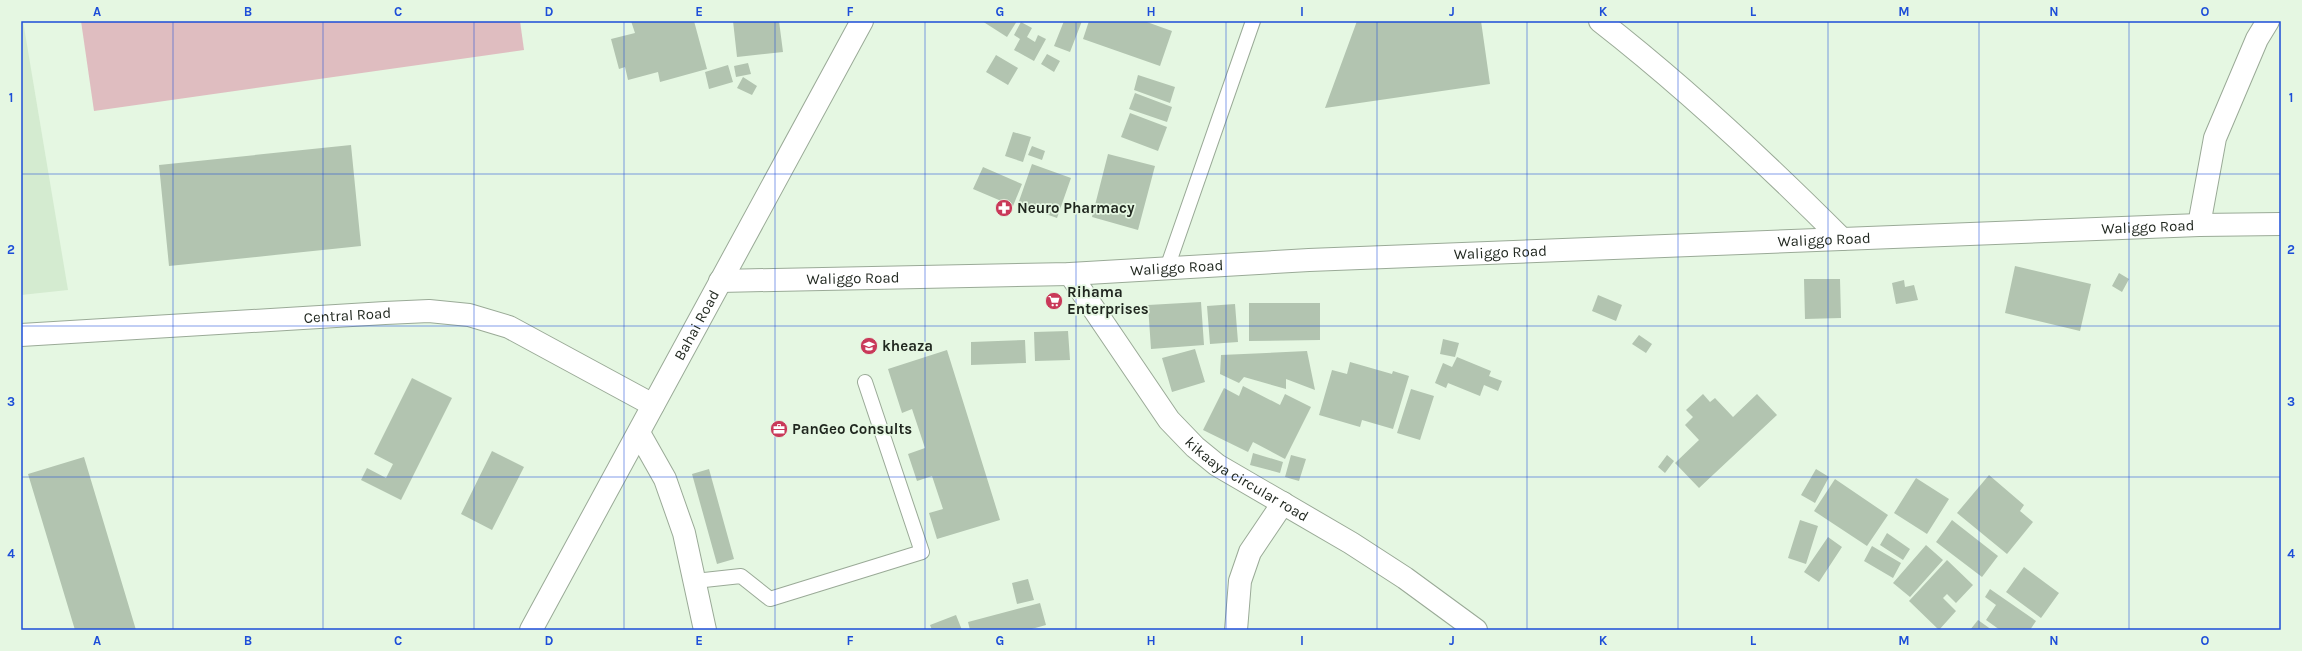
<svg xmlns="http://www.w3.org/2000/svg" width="2302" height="651" viewBox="0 0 2302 651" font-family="Karla,sans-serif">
  <rect width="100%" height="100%" fill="#e5f7e2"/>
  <path fill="#d4ebd0" d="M21,21H23L68,290L21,295Z"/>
  <path fill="#dfbdc0" d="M81,21H520L524,50L94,111Z"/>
  <path fill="#b2c4b0" d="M631,21H694L707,69L660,82L658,72L628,80L625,67L619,69L611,39L635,33Z
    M733,21H779L783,52L737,57Z
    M982,21H1017L1007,37Z
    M1064,21H1082L1070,52L1054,46Z
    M1089,21H1144L1172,31L1160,66L1083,39Z
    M1357,21H1481L1490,84L1325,108Z
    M1021,22L1032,28L1027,37L1035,42L1038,35L1046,39L1034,61L1014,50L1020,39L1014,35Z
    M1047,54L1060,61L1054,72L1041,64Z
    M996,55L1018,68L1008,85L986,72Z
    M748,63L751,74L736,77L734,66Z
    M728,65L733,82L709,89L705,72Z
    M1138,75L1175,87L1170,103L1134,90Z
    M743,77L757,86L752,95L737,88Z
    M1135,93L1172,107L1167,122L1129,109Z
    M1130,113L1167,127L1158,151L1121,137Z
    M1013,132L1031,137L1023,162L1005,156Z
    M351,145L361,246L169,266L159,165Z
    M1032,146L1045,151L1042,160L1028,155Z
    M1108,154L1155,166L1138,230L1092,217Z
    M1032,164L1071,178L1057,218L1018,204Z
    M983,167L1022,184L1013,206L973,189Z
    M2015,266L2091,284L2080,331L2005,313Z
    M2119,273L2129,279L2122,292L2112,286Z
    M1804,279H1840L1841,318L1805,319Z
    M1904,280L1905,287L1914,285L1918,300L1896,304L1892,283Z
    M1598,295L1622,305L1616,321L1592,311Z
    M1201,302L1204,345L1151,349L1148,305Z
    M1249,303H1320V340L1249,341Z
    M1235,304L1238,342L1210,344L1207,306Z
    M1068,331L1070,360L1035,361L1034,332Z
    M1639,335L1652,344L1646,353L1632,344Z
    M1443,339L1459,343L1455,357L1440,354Z
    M1025,340L1026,363L971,365V342Z
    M1195,349L1205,382L1172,392L1162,358Z
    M947,350L1000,520L937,539L929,513L943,509L932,476L917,481L908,454L925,448L912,409L902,413L888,369Z
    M1307,351L1315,390L1286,379V389L1244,377L1239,383L1220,374L1221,355Z
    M1457,357L1491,371L1489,376L1502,381L1498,391L1484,385L1480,396L1448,383L1446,388L1435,383L1443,363L1452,367Z
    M1350,362L1392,374L1393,371L1409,376L1393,429L1362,420L1360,427L1319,415L1332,370L1347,374Z
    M412,378L452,398L401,500L361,480L367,468L386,478L393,464L374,454Z
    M1243,386L1280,405L1285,394L1311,407L1285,459L1253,442L1248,452L1203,430L1224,388L1239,396Z
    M1411,389L1434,396L1420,440L1397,433Z
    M1703,394L1710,402L1715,398L1733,417L1757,394L1777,415L1699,488L1675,463L1699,440L1685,425L1693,417L1686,410Z
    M492,451L524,467L492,530L461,514Z
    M1253,453L1283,462L1280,473L1250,465Z
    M1291,455L1306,459L1299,481L1285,477Z
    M1667,455L1674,461L1665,473L1658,467Z
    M84,457L136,630H75L28,474Z
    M709,469L734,559L717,564L692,474Z
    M1816,469L1829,477L1815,503L1801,495Z
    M1989,475L2024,505L2020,511L2033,522L2007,554L1957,513Z
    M1916,478L1949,499L1927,534L1894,513Z
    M1835,479L1888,515L1867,546L1814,511Z
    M1800,520L1818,526L1806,564L1788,558Z
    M1952,520L1998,556L1982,577L1936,542Z
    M1887,533L1910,549L1903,560L1880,545Z
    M1828,537L1842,547L1819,582L1804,572Z
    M1926,545L1943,560L1910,597L1893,583Z
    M1872,546L1901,563L1893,578L1864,561Z
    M1947,560L1973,585L1956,603L1947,594L1943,598L1956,611L1939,630L1909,601Z
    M2024,567L2059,593L2041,618L2006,592Z
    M1028,579L1034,600L1017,604L1012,583Z
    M1990,589L2036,621L2030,630H2000L1986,620L1996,605L1985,597Z
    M1040,603L1046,625L1028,630H970L968,622Z
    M956,615L962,630H932L930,625Z
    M1978,620L1992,630H1970Z"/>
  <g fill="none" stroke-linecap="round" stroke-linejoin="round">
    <defs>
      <path id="service" d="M1167,268L1253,21
        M695,581L741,576L770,599L922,552L865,382"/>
      <g id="minor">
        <path d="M1600,21C1686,88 1765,162 1842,239"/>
        <path d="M2199,225L2215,138L2257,39L2268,21"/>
        <path id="s1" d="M1070,274L1169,420L1195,447L1217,465L1351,543L1405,578L1476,630"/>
        <path d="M639,433L665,479L684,533L705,630"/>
        <path d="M1236,630L1240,581L1250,552L1283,503"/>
      </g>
      <g id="tertiary">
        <path id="s2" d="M720,281L1070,274L1309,260L2199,225L2281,224"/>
        <path id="s3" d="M21,335L385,313L429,311L469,315L509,327L653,405"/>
        <path id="s4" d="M531,630L862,21"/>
      </g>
    </defs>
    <use href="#service" stroke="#9aaa97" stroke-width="16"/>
    <use href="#minor" stroke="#9aaa97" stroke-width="24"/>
    <use href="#tertiary" stroke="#9aaa97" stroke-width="24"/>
    <use href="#service" stroke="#fff" stroke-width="14"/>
    <use href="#minor" stroke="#fff" stroke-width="22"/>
    <use href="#tertiary" stroke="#fff" stroke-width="22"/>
  </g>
  <path fill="none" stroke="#1d4ed8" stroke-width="1" stroke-opacity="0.55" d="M173,21V630M323,21V630M474,21V630M624,21V630M775,21V630M925,21V630M1076,21V630M1226,21V630M1377,21V630M1527,21V630M1678,21V630M1828,21V630M1979,21V630M2129,21V630M21,174H2281M21,326H2281M21,477H2281"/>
  <defs>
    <symbol id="pharmacy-disc" viewBox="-11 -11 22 22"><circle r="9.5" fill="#c93959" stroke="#e5f7e2"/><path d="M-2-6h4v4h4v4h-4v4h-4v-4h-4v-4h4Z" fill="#fff"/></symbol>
    <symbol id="supermarket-disc" viewBox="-11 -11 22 22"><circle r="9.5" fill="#c93959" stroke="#e5f7e2"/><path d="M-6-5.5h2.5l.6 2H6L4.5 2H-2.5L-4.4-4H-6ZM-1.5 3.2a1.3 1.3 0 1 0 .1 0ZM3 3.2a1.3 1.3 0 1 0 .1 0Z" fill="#fff"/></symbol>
    <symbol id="school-disc" viewBox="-11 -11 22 22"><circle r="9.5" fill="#c93959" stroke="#e5f7e2"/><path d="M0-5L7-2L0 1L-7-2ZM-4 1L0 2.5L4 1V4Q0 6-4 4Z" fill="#fff"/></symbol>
    <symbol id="office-disc" viewBox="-11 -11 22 22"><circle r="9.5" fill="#c93959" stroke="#e5f7e2"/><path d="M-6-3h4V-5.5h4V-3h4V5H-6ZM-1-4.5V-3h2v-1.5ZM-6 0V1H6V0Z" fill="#fff"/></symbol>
  </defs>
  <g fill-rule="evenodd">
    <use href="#pharmacy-disc" x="994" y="198" width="20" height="20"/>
    <use href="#supermarket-disc" x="1044" y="291" width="20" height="20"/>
    <use href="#school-disc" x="859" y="336" width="20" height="20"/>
    <use href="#office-disc" x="769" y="419" width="20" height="20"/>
  </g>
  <g text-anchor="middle" stroke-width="3.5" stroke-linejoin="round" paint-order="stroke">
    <g font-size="15" font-weight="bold" fill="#1f261e" stroke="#e5f7e2" text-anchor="start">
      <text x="1017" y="213">Neuro Pharmacy</text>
      <text x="1067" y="297">Rihama<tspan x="1067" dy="17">Enterprises</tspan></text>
      <text x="882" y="351">kheaza</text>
      <text x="792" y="434">PanGeo Consults</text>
    </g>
    <g font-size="15" fill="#1f261e" stroke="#e5f7e2">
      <text dy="5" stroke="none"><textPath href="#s2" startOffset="1429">Waliggo Road</textPath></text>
      <text dy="5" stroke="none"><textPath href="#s2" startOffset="1105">Waliggo Road</textPath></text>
      <text dy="5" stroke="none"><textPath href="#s2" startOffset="781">Waliggo Road</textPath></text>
      <text dy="5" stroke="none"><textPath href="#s2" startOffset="457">Waliggo Road</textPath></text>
      <text dy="5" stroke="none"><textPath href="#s2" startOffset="133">Waliggo Road</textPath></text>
      <text dy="5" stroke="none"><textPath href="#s3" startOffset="327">Central Road</textPath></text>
      <text dy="5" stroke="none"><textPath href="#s4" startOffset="347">Bahai Road</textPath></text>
      <text dy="5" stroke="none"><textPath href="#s1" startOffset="275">kikaaya circular road</textPath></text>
    </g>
  </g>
  <rect width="2302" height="651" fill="none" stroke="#e5f7e2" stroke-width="44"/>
  <rect x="22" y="22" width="2258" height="607" fill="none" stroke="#1d4ed8" stroke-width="1.5"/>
  <g font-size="13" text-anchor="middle" font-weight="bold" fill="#1d4ed8">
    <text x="97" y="16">A</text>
    <text x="248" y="16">B</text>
    <text x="398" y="16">C</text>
    <text x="549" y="16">D</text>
    <text x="699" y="16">E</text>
    <text x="850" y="16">F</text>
    <text x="1000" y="16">G</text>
    <text x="1151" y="16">H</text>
    <text x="1302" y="16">I</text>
    <text x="1452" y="16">J</text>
    <text x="1603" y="16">K</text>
    <text x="1753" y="16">L</text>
    <text x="1904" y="16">M</text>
    <text x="2054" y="16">N</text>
    <text x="2205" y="16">O</text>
    <text x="11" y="102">1</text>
    <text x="2291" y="102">1</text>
    <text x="11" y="254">2</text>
    <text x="2291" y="254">2</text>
    <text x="11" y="406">3</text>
    <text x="2291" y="406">3</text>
    <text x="11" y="558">4</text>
    <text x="2291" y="558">4</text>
    <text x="97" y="645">A</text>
    <text x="248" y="645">B</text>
    <text x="398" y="645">C</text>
    <text x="549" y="645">D</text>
    <text x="699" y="645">E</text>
    <text x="850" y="645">F</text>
    <text x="1000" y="645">G</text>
    <text x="1151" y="645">H</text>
    <text x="1302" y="645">I</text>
    <text x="1452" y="645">J</text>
    <text x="1603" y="645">K</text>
    <text x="1753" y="645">L</text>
    <text x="1904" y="645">M</text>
    <text x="2054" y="645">N</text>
    <text x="2205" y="645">O</text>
  </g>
</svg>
